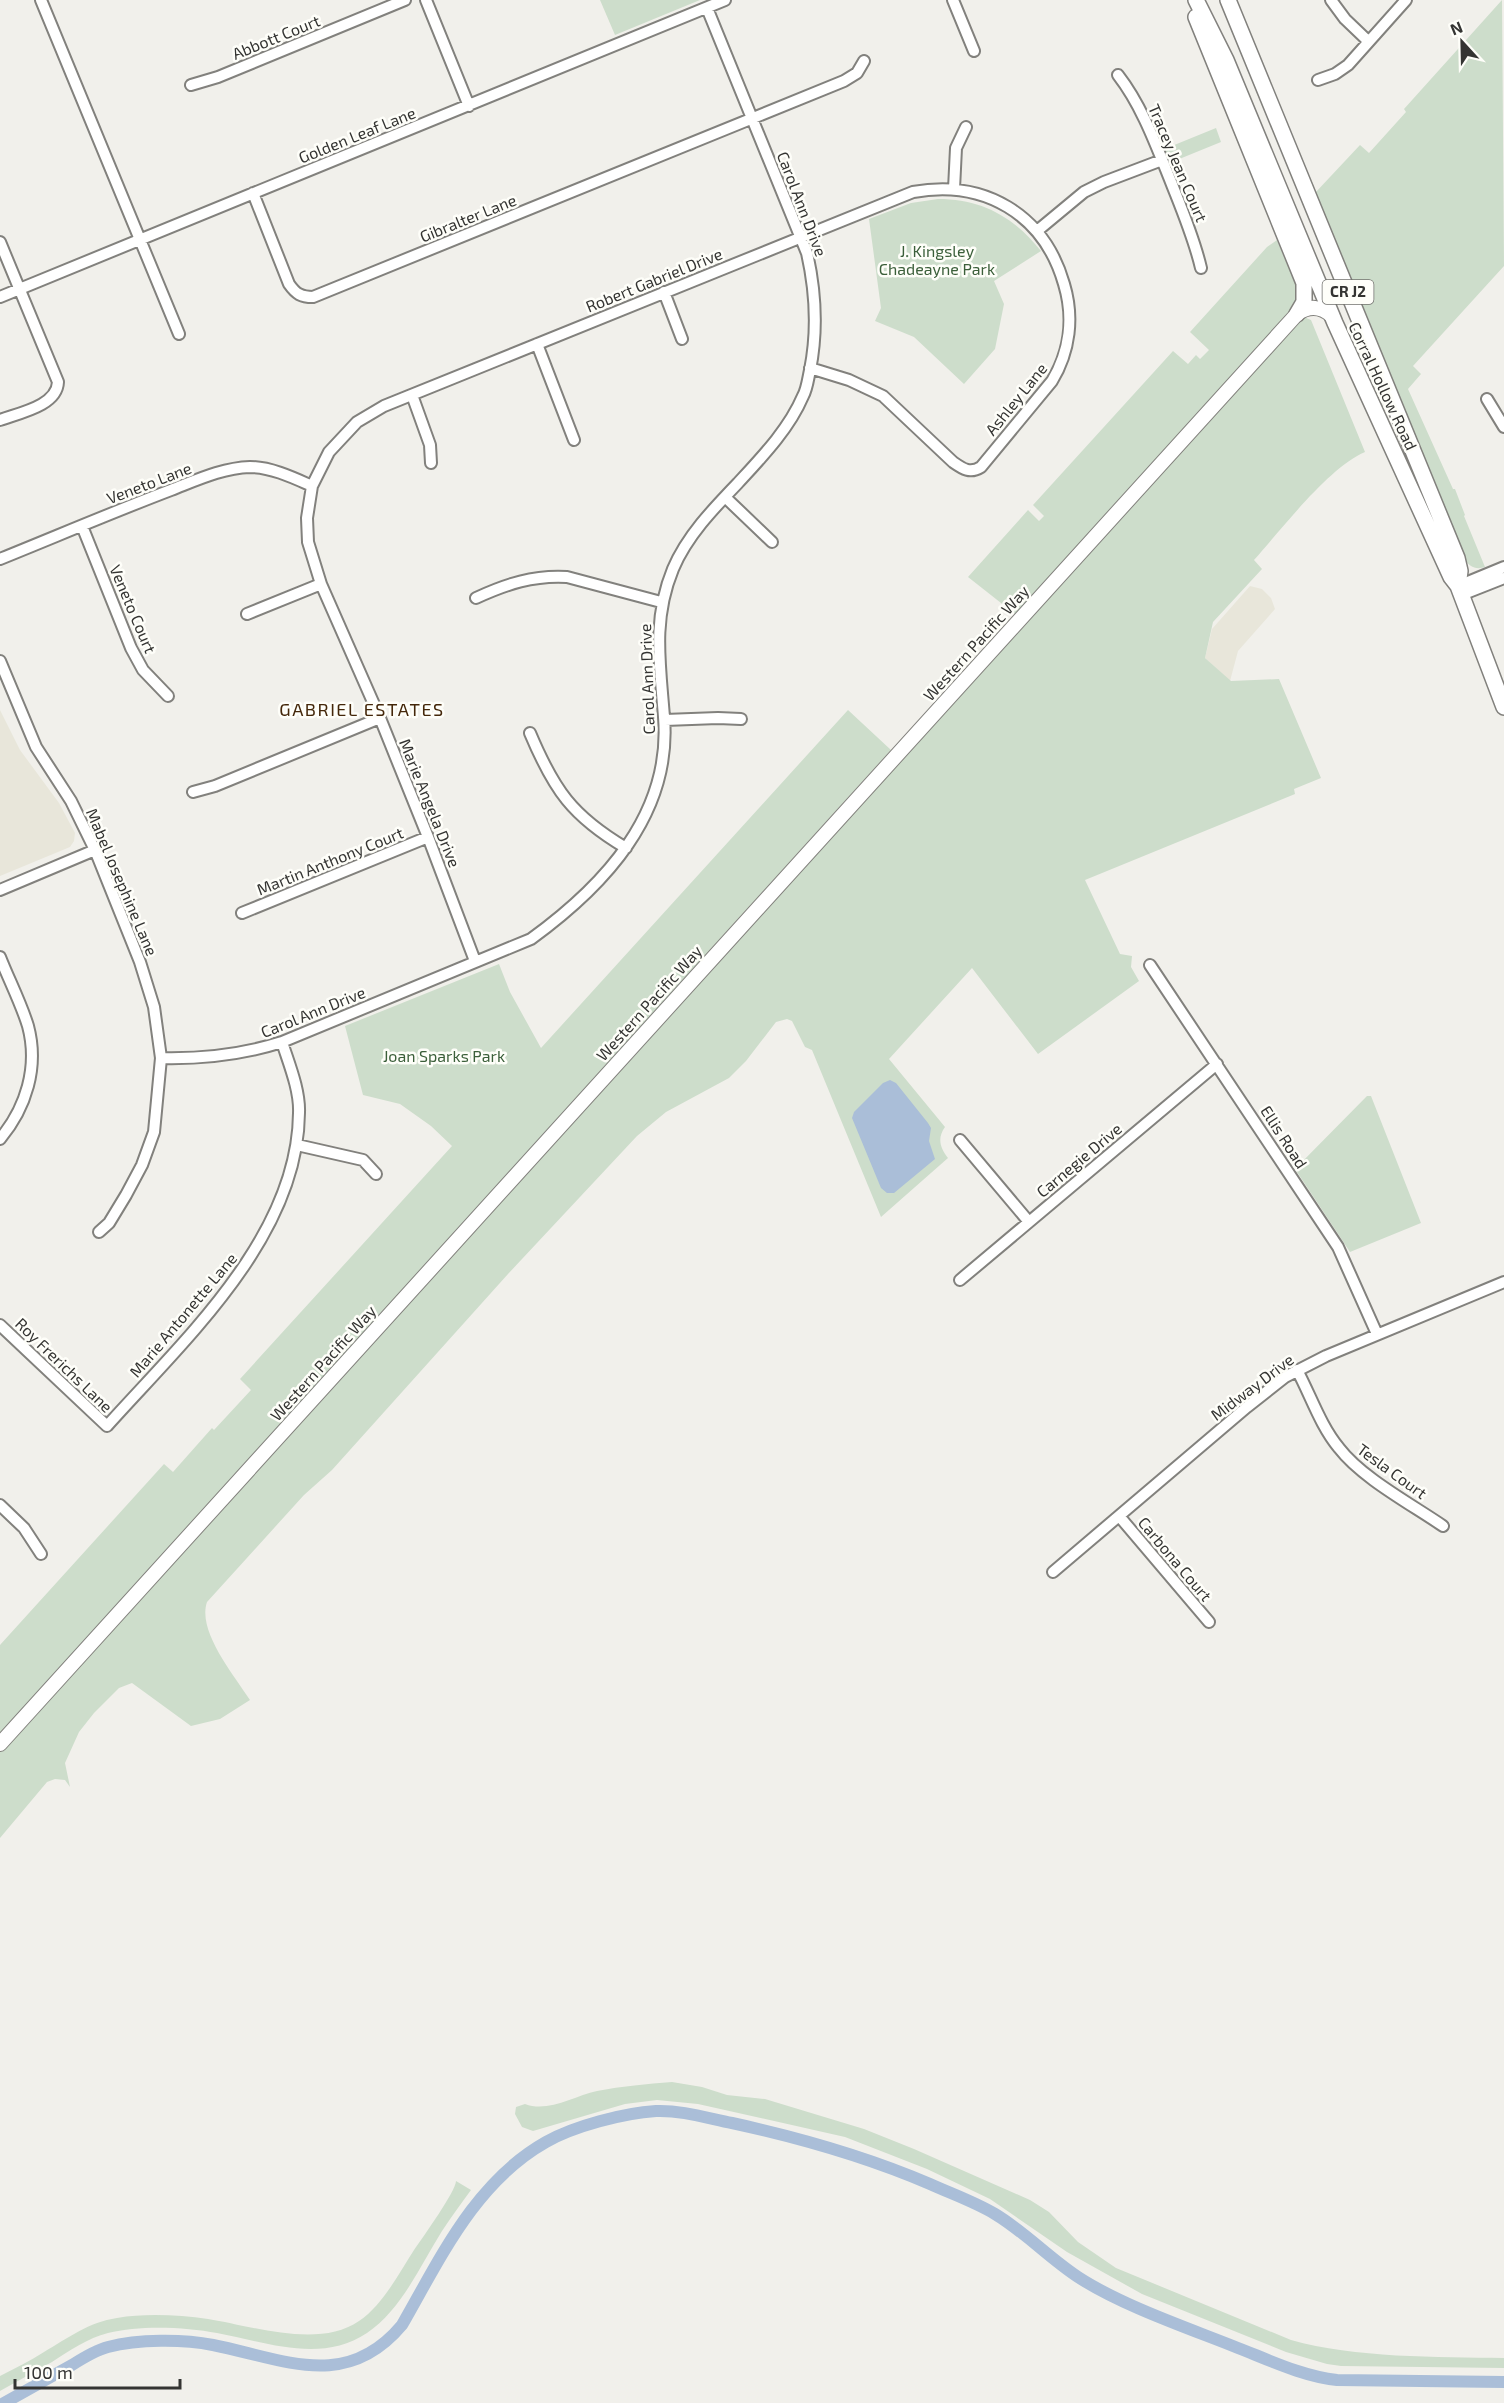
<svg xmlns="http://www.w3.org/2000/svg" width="1504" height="2403" viewBox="0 0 1504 2403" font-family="'Exo 2',sans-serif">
  <rect width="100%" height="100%" fill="#f1f0eb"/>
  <path fill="#e8e6da" d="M1250,586L1262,589L1271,598L1275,609L1238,651L1230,681L1205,658L1212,629Z
    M0,710L20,750L59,803L75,833L74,841L70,847L0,876Z"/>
  <path fill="#cdddcb" d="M600,0H700L615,35Z
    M1502,0L1504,266L1413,366L1421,374L1408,389L1453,489H1455L1465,515L1464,516L1485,567C1476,570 1469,567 1465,559L1315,193L1360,145L1369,153L1406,112L1404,109Z
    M1216,128L1221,142L1167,164L1162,150Z
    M938,199C982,199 1014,217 1041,251L994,281L1004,304L995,349L964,384L914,337L875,321L881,308L869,219L911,203Z
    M1277,240L1299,293L1293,309L1015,614L968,577L1028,510L1039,521L1044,516L1033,505L1173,351L1188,364L1196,355L1200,359L1209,350L1190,332L1267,247Z
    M1304,317L1311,320L1365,452C1329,467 1281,530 1254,560L1262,569L1213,622L1205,658L1231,681L1279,679L1321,778L1294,789L1295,794L1085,880L1120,954L1132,956L1131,967L1139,981L1038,1054L972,968L889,1059L945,1127C937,1138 940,1148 948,1158L881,1217L812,1050L805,1047L792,1021L787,1019L776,1022L746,1061L729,1078L666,1112L637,1136L508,1274L332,1470L304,1495L207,1602C197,1631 234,1675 250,1700L220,1719L191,1726L132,1683L119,1688L94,1713L79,1732L65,1763L70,1787L65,1780L55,1779L47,1782L0,1838V1750L1123,510Z
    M848,710L891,750L0,1734V1645L164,1464L173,1472L212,1428L214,1430L251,1390L240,1379L452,1146L431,1126L400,1104L363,1095L345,1026L499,964L510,992L541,1048Z
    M1367,1096H1371L1421,1223L1350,1252L1295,1169Z
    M672,2082L702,2087L727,2095L765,2099L864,2129L914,2149L1030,2200L1049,2212L1078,2242L1116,2268L1291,2340C1355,2358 1437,2357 1504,2358V2368L1341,2366L1327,2364L1286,2352L1142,2294L1067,2252L990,2199L927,2169L845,2137L698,2104L657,2100L625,2104L533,2131L522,2127L515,2114L516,2107L525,2104C548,2113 574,2096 597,2091C622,2086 647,2084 672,2082Z
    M456,2181L471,2190C461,2204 451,2217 442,2231C420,2266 402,2309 367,2333C321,2364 266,2342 217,2333C185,2327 140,2325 108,2333C88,2338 69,2351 52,2362C35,2372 17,2381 0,2391V2376C15,2368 30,2361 44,2352C68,2338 89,2322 117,2318C146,2313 179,2315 208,2319C252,2326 319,2349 359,2321C383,2305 399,2273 414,2250C423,2237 456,2191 456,2181Z"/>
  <path fill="#aabed8" d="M890,1080L896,1083L928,1123L931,1128L929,1141L935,1159L894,1193H887L881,1188L852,1118L854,1112L883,1083Z"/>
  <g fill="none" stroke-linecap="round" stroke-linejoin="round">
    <path stroke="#aabed8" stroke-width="12" d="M4,2403C27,2390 49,2378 72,2365C83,2358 96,2350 108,2347C138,2339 183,2339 213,2345C283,2359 346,2392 402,2325C440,2259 475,2182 546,2142C574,2126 624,2113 656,2111C681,2110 707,2118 732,2123C801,2138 865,2156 930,2184C952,2194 975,2202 995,2214C1025,2232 1049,2258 1078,2277C1121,2305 1185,2327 1233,2346C1267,2359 1301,2376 1337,2380L1504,2382"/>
    <defs>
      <path id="street" d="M41,0L179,334
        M426,0L469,106
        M953,0L974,51
        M1331,0L1345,19L1368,41
        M1118,75C1142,106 1156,145 1171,182C1182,210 1194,238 1201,268
        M1318,80L1335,74L1348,65L1406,0
        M191,85L218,77L405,0
        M954,189L956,148L966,127
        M253,193L289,284C296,294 301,297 313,297L844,81L857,73L864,61
        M1037,231L1084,192L1104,182L1162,160
        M0,242L58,382C57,406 19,413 0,420
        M664,292L682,339
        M0,297L725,0
        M537,344L574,440
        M412,395L430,445L431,463
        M1487,399L1504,427
        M725,497L772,542
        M82,526L131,648L143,670L168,696
        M0,559C57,536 113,512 171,490C197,480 222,468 250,467C271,467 294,478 312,486
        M1458,586L1504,567
        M1461,595L1504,578
        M476,598C506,584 534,575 567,577L661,602
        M247,614L321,584
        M0,661L36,747L71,801L95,850L140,962L154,1007L161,1058L154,1132L142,1165L126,1195L109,1223L99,1232
        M665,720L718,718L741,719
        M530,733C554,790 572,816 626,848
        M193,792L215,786L380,718
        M0,890L95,850
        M242,913L428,837
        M0,957C9,980 21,1003 28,1026C39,1067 26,1108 0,1139
        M475,961L428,837L380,718L321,584L308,542L307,518L312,486L329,452L357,422L384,406L913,192C984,179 1044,214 1064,284C1074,317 1070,351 1052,381L981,467C970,474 963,469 953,462L883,396L849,380L810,368
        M1150,965L1338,1247L1377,1334
        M161,1058C203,1059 241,1055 282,1042L531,939C604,886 672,814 664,717C660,664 652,620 673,569C687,536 713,509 738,483C762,457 789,429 803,396C807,389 808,379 810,370C818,330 816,293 807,253L707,8
        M960,1140L1029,1222
        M297,1145L363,1160L376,1174
        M960,1280L1217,1064
        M0,1325L107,1426C184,1340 298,1237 299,1113C300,1090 289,1064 282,1042
        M1297,1370C1311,1396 1320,1425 1339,1448C1362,1478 1411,1504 1443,1526
        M0,1505L24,1528L41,1554
        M1119,1516L1209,1622
        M1053,1572L1247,1407L1285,1377L1326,1356L1504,1282"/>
      <path id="secondary" d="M0,1744L1297,314C1309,305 1321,306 1332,316"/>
      <path id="primary" d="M1196,0L1226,60L1335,323L1451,577L1458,586L1504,707
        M1228,0L1457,558L1460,571L1458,586
        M1196,17L1304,283V302L1297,314"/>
    </defs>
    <use href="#street" stroke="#82817d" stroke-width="14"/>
    <use href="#secondary" stroke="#82817d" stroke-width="16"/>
    <use href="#primary" stroke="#82817d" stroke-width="18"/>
    <use href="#street" stroke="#fff" stroke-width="10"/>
    <use href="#secondary" stroke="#fff" stroke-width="14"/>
    <use href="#primary" stroke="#fff" stroke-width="15"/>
  </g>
  <g text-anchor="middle" stroke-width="5" stroke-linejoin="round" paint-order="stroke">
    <rect fill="#fefef9" stroke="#71716e" stroke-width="1.5" x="1322.5" y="280" width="51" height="24" rx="4.5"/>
    <g font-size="15" font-weight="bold" fill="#343432">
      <text x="1348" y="297">CR J2</text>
    </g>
    <g font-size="16" fill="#343432" stroke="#fefef9">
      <text transform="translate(276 37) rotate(-22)" y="6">Abbott Court</text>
      <text transform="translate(357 135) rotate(-22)" y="6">Golden Leaf Lane</text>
      <text transform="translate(1178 163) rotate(67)" y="6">Tracey Jean Court</text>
      <text transform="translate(802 204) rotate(69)" y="6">Carol Ann Drive</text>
      <text transform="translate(468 218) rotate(-22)" y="6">Gibralter Lane</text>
      <text transform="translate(654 280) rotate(-22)" y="6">Robert Gabriel Drive</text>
      <text transform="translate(1383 386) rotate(65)" y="6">Corral Hollow Road</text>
      <text transform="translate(1016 399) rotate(-51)" y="6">Ashley Lane</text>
      <text transform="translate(149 483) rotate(-21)" y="6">Veneto Lane</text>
      <text transform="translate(133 609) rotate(67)" y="6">Veneto Court</text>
      <text transform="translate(976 643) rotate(-48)" y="6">Western Pacific Way</text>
      <text transform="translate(647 679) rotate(-92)" y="6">Carol Ann Drive</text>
      <text transform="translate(430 803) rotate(68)" y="6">Marie Angela Drive</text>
      <text transform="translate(330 861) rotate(-22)" y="6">Martin Anthony Court</text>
      <text transform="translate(122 882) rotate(67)" y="6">Mabel Josephine Lane</text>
      <text transform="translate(649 1003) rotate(-48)" y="6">Western Pacific Way</text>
      <text transform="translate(313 1012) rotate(-22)" y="6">Carol Ann Drive</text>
      <text transform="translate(1284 1137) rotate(57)" y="6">Ellis Road</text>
      <text transform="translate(1079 1160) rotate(-40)" y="6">Carnegie Drive</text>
      <text transform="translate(183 1315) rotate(-50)" y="6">Marie Antonette Lane</text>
      <text transform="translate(323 1363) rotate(-48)" y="6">Western Pacific Way</text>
      <text transform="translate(64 1365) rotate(44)" y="6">Roy Frerichs Lane</text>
      <text transform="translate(1252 1387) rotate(-37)" y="6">Midway Drive</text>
      <text transform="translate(1392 1471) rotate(36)" y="6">Tesla Court</text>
      <text transform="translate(1175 1559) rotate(50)" y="6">Carbona Court</text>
    </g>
    <g font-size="16" fill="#3b5f3a" stroke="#fefef9">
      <text x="937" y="257">J. Kingsley<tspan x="937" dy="18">Chadeayne Park</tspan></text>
      <text x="444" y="1062">Joan Sparks Park</text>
    </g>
    <g font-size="18" letter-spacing="1.5" fill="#44270a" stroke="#fefef9">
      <text x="362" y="716">GABRIEL ESTATES</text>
    </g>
  </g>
  <g transform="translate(1462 42) rotate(338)" stroke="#fefef9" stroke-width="4.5" paint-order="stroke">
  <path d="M0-4.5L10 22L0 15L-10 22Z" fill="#343432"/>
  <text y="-9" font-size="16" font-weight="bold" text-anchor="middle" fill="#343432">N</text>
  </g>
  <path d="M15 2379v9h165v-9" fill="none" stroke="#343432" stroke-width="3"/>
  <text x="24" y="2379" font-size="18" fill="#343432" stroke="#fefef9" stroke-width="4.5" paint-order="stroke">100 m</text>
</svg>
